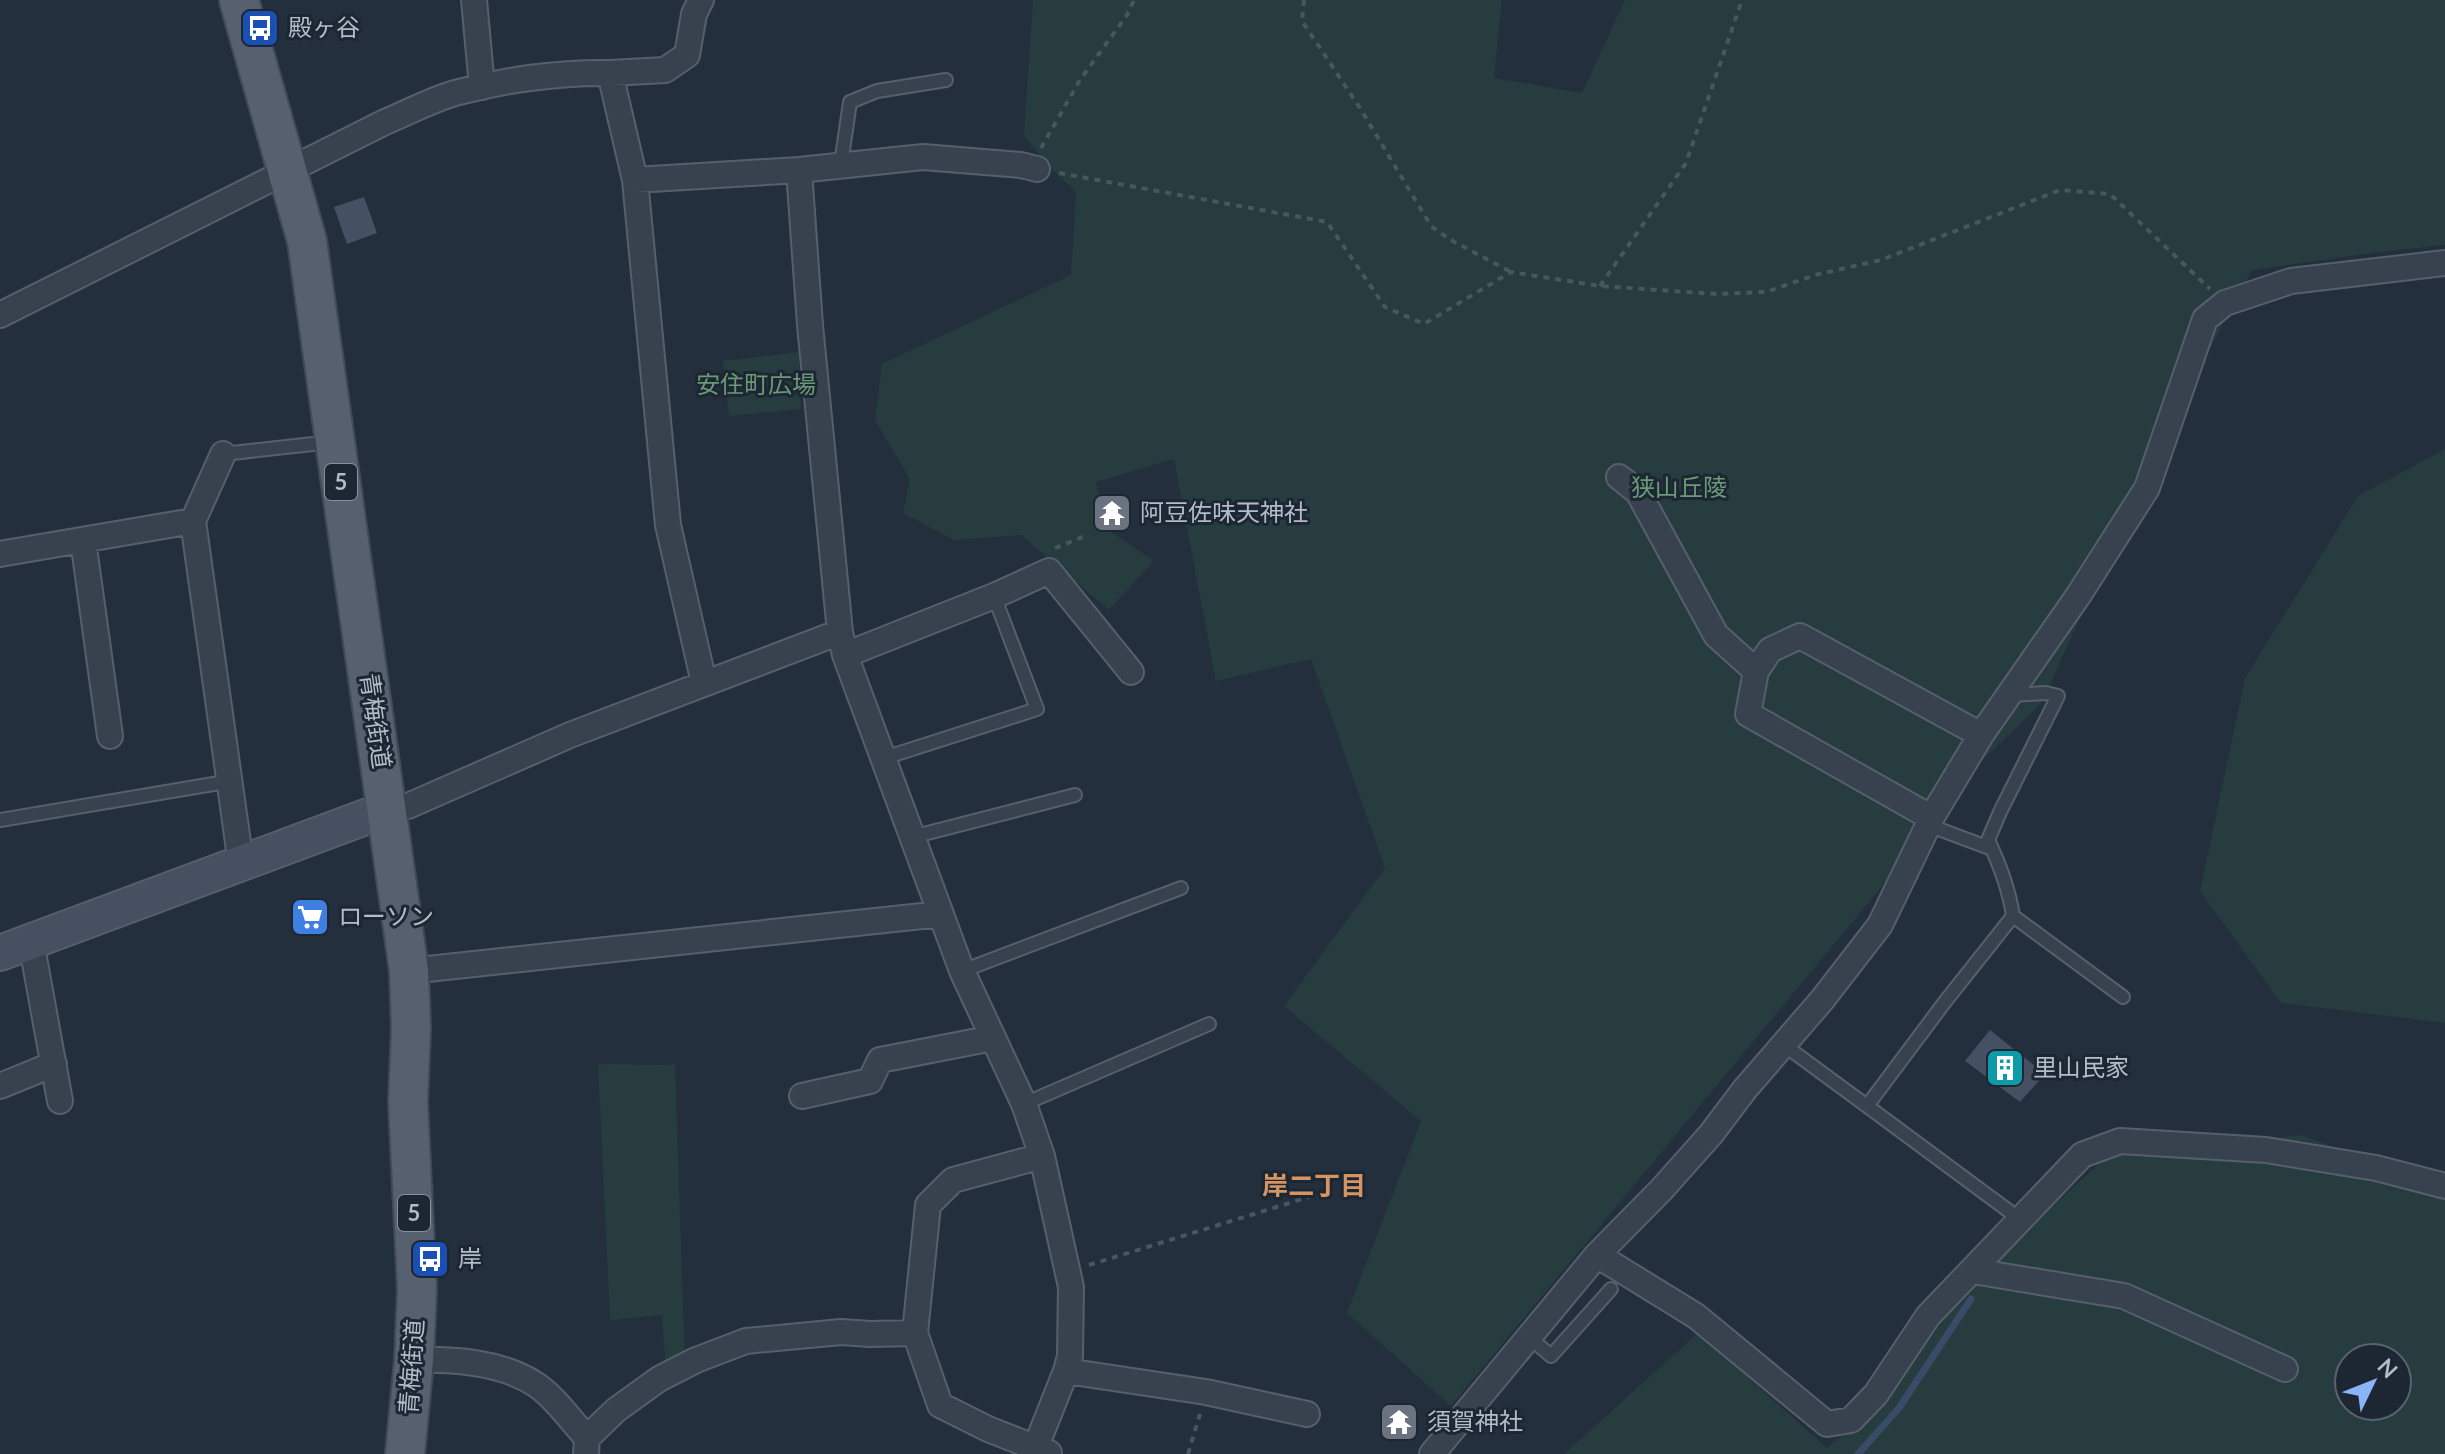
<svg xmlns="http://www.w3.org/2000/svg" width="2445" height="1454" viewBox="0 0 2445 1454" font-family="Lato,'Noto Sans JP',sans-serif">
  <rect width="100%" height="100%" fill="#242f3e"/>
  <path fill="#263c3f" fill-rule="evenodd" d="M1033,0H1502L1494,78L1582,93L1625,0H2445V245L2379,252L2252,270L2189,388L2174,450L2124,522L2041,704L1948,793L1893,873L1451,1406L1347,1313L1421,1121L1284,1006L1385,868L1311,659L1216,681L1174,459L1096,482L1108,530L1154,561L1109,610L1021,535L954,540L903,513L910,479L875,420L882,364L1071,275L1076,192L1045,163L1024,134Z
    M799,352L801,409L729,416L723,361Z
    M2445,449V1023L2281,1003L2200,891L2245,678L2358,496Z
    M598,1064L675,1065L685,1363L666,1374L662,1315L610,1320Z
    M2301,1135L2445,1188V1454H1564L1698,1333L1827,1448L1870,1412L1990,1262L2108,1156ZM2349,1358H2397V1406H2349Z"/>
  <g fill="none" stroke-linecap="round" stroke-linejoin="round">
    <path stroke="#394c67" stroke-width="7" d="M1858,1454L1899,1408L1971,1299"/>
  </g>
  <path fill="#455162" d="M364,197L377,233L347,244L334,207Z
    M1990,1030L2045,1074L2020,1102L1965,1061Z"/>
  <g fill="none" stroke-linecap="round" stroke-linejoin="round">
    <defs>
      <path id="lane" d="M841,164L850,102L877,91L946,80
        M223,454L331,442
        M884,758L1037,709L994,596
        M0,820L231,781
        M1928,825L1992,849
        M912,837L1075,795
        M2013,916L2123,997
        M962,971L1181,888
        M1784,1045L1867,1106L1944,1003L2013,916C2009,889 2000,865 1988,840L2000,812L2058,696L2046,693L2009,695
        M1024,1104L1209,1024
        M1867,1106L2021,1220
        M1528,1336L1551,1356L1611,1289"/>
      <path id="street" d="M474,0L482,87
        M610,73L665,70L687,55L694,14L701,0
        M799,170L810,325L840,632L845,655L962,971L1024,1104L1042,1156L1071,1287L1070,1356L1066,1371L1033,1454
        M635,180L799,170L923,157L1021,165L1037,169
        M0,315L385,122C407,113 431,100 455,93C503,80 560,72 610,73L635,180L668,525L704,683
        M1619,477L1638,492L1716,635L1756,671
        M193,521L223,454
        M83,540L110,736
        M0,554L193,521L241,864
        M845,655L994,596L1049,571L1131,672
        M387,809L408,806L570,735L840,632
        M1933,815L1923,813L1748,714L1756,671L1770,650L1800,636L1981,735
        M31,941L60,1101
        M409,971L941,914
        M0,1086L54,1064
        M802,1096L870,1081L880,1060L993,1038
        M1597,1255L1696,1316L1827,1424L1851,1420L1876,1394L1928,1316L2082,1155L2120,1141L2266,1150L2376,1168L2445,1186
        M1973,1271L2124,1296L2285,1369
        M915,1333L928,1205L953,1180L1042,1156
        M414,1360C454,1359 501,1362 535,1384C555,1397 571,1421 587,1438
        M1066,1371L1206,1392L1307,1414
        M586,1454L587,1438L616,1410L659,1379L696,1360L746,1341L841,1332L870,1334L915,1333L940,1405L988,1429L1049,1453
        M1432,1454L1597,1255L1662,1189L1711,1134L1745,1089L1822,1000L1880,925L1933,815L1981,735L2078,596L2147,488L2205,319L2225,303L2291,281L2445,263"/>
      <path id="secondary" d="M0,953L387,809"/>
      <path id="primary" d="M239,0L307,241L409,971L411,1028L408,1102L417,1289L414,1360L405,1454"/>
    </defs>
    <use href="#lane" stroke="#565f6c" stroke-width="16"/>
    <use href="#street" stroke="#565f6c" stroke-width="28"/>
    <use href="#secondary" stroke="#565f6c" stroke-width="38"/>
    <use href="#primary" stroke="#414a57" stroke-width="42"/>
    <path stroke="#44595c" stroke-width="4" stroke-dasharray="6 6" stroke-linecap="butt" d="M1304,0L1302,21L1360,108L1431,226L1449,239L1511,272
      M1041,148L1080,80L1127,15L1134,0
      M1059,173L1327,222L1385,307L1424,324L1511,272L1600,286L1716,294L1766,292L1815,275L1881,260L2060,190L2110,194L2210,289
      M1600,286L1686,163L1742,0
      M1055,548L1085,536
      M1089,1265L1309,1197
      M1188,1454L1200,1414"/>
    <use href="#lane" stroke="#38414e" stroke-width="12"/>
    <use href="#street" stroke="#38414e" stroke-width="24"/>
    <use href="#secondary" stroke="#465061" stroke-width="34"/>
    <use href="#primary" stroke="#56606e" stroke-width="38"/>
  </g>
  <defs>
    <symbol id="bus-square" viewBox="-11 -11 22 22"><rect x="-9" y="-9" width="18" height="18" rx="4" fill="#1a4fb4" stroke="#1d2633"/><path d="M-5-6H5V4H4V6H2V4H-2V6H-4V4H-5ZM-3.5-4V0h7V-4ZM-3.5 1.2v1.5H-2V1.2ZM2 1.2v1.5H3.5V1.2Z" fill="#fff"/></symbol>
    <symbol id="temple-square" viewBox="-11 -11 22 22"><rect x="-9" y="-9" width="18" height="18" rx="4" fill="#6b7280" stroke="#1d2633"/><path d="M0-6L5-2H3V0L6.5 2.5H4V6H1.5V3h-3V6H-4V2.5H-6.5L-3 0V-2H-5Z" fill="#fff"/></symbol>
    <symbol id="supermarket-square" viewBox="-11 -11 22 22"><rect x="-9" y="-9" width="18" height="18" rx="4" fill="#3f7fe0" stroke="#1d2633"/><path d="M-6-5.5h2.5l.6 2H6L4.5 2H-2.5L-4.4-4H-6ZM-1.5 3.2a1.3 1.3 0 1 0 .1 0ZM3 3.2a1.3 1.3 0 1 0 .1 0Z" fill="#fff"/></symbol>
    <symbol id="building-square" viewBox="-11 -11 22 22"><rect x="-9" y="-9" width="18" height="18" rx="4" fill="#0f9aa8" stroke="#1d2633"/><path d="M-4-6H4V6H1V3H-1V6H-4ZM-2.5-4.3h1.7v1.8h-1.7ZM.8-4.3h1.7v1.8H.8ZM-2.5-1h1.7V.8h-1.7ZM.8-1h1.7V.8H.8Z" fill="#fff"/></symbol>
  </defs>
  <g fill-rule="evenodd">
    <use href="#bus-square" x="238" y="6" width="44" height="44"/>
    <use href="#temple-square" x="1090" y="491" width="44" height="44"/>
    <use href="#supermarket-square" x="288" y="895" width="44" height="44"/>
    <use href="#building-square" x="1983" y="1046" width="44" height="44"/>
    <use href="#bus-square" x="408" y="1237" width="44" height="44"/>
    <use href="#temple-square" x="1377" y="1400" width="44" height="44"/>
  </g>
  <g text-anchor="middle" stroke-width="6" stroke-linejoin="round" paint-order="stroke">
    <g fill="#1d2633" stroke="#878f9c" stroke-width="2">
      <rect x="325" y="464" width="32" height="36" rx="6"/>
      <rect x="398" y="1195" width="32" height="36" rx="6"/>
    </g>
    <g font-size="22" font-weight="bold" fill="#b4bcc9">
      <text x="341" y="490">5</text>
      <text x="414" y="1221">5</text>
    </g>
    <g font-size="24" fill="#b4bcc9" stroke="#1d2633" text-anchor="start">
      <text x="288" y="36">殿ヶ谷</text>
      <text x="1140" y="521">阿豆佐味天神社</text>
      <text x="338" y="925">ローソン</text>
      <text x="2033" y="1076">里山民家</text>
      <text x="458" y="1267">岸</text>
      <text x="1427" y="1430">須賀神社</text>
    </g>
    <g font-size="24" fill="#6b9a76" stroke="#1d2633">
      <text x="756" y="393">安住町広場</text>
      <text x="1679" y="496">狭山丘陵</text>
    </g>
    <g font-size="24" fill="#b4bcc9" stroke="#1d2633">
      <text transform="translate(375 721) rotate(82)" y="8">青梅街道</text>
      <text transform="translate(412 1367) rotate(-86)" y="8">青梅街道</text>
    </g>
    <g font-size="26" font-weight="bold" fill="#d59563" stroke="#1d2633">
      <text x="1314" y="1195">岸二丁目</text>
    </g>
  </g>
  <g transform="translate(2373 1382) rotate(47)"><circle r="38" fill="#1d2633" stroke="#59626f" stroke-width="2"/>
  <path d="M0-6L14 30L0 20L-14 30Z" fill="#8ab4f8"/>
  <text y="-12" font-size="22" font-weight="bold" text-anchor="middle" fill="#b4bcc9">N</text>
  </g>
</svg>
